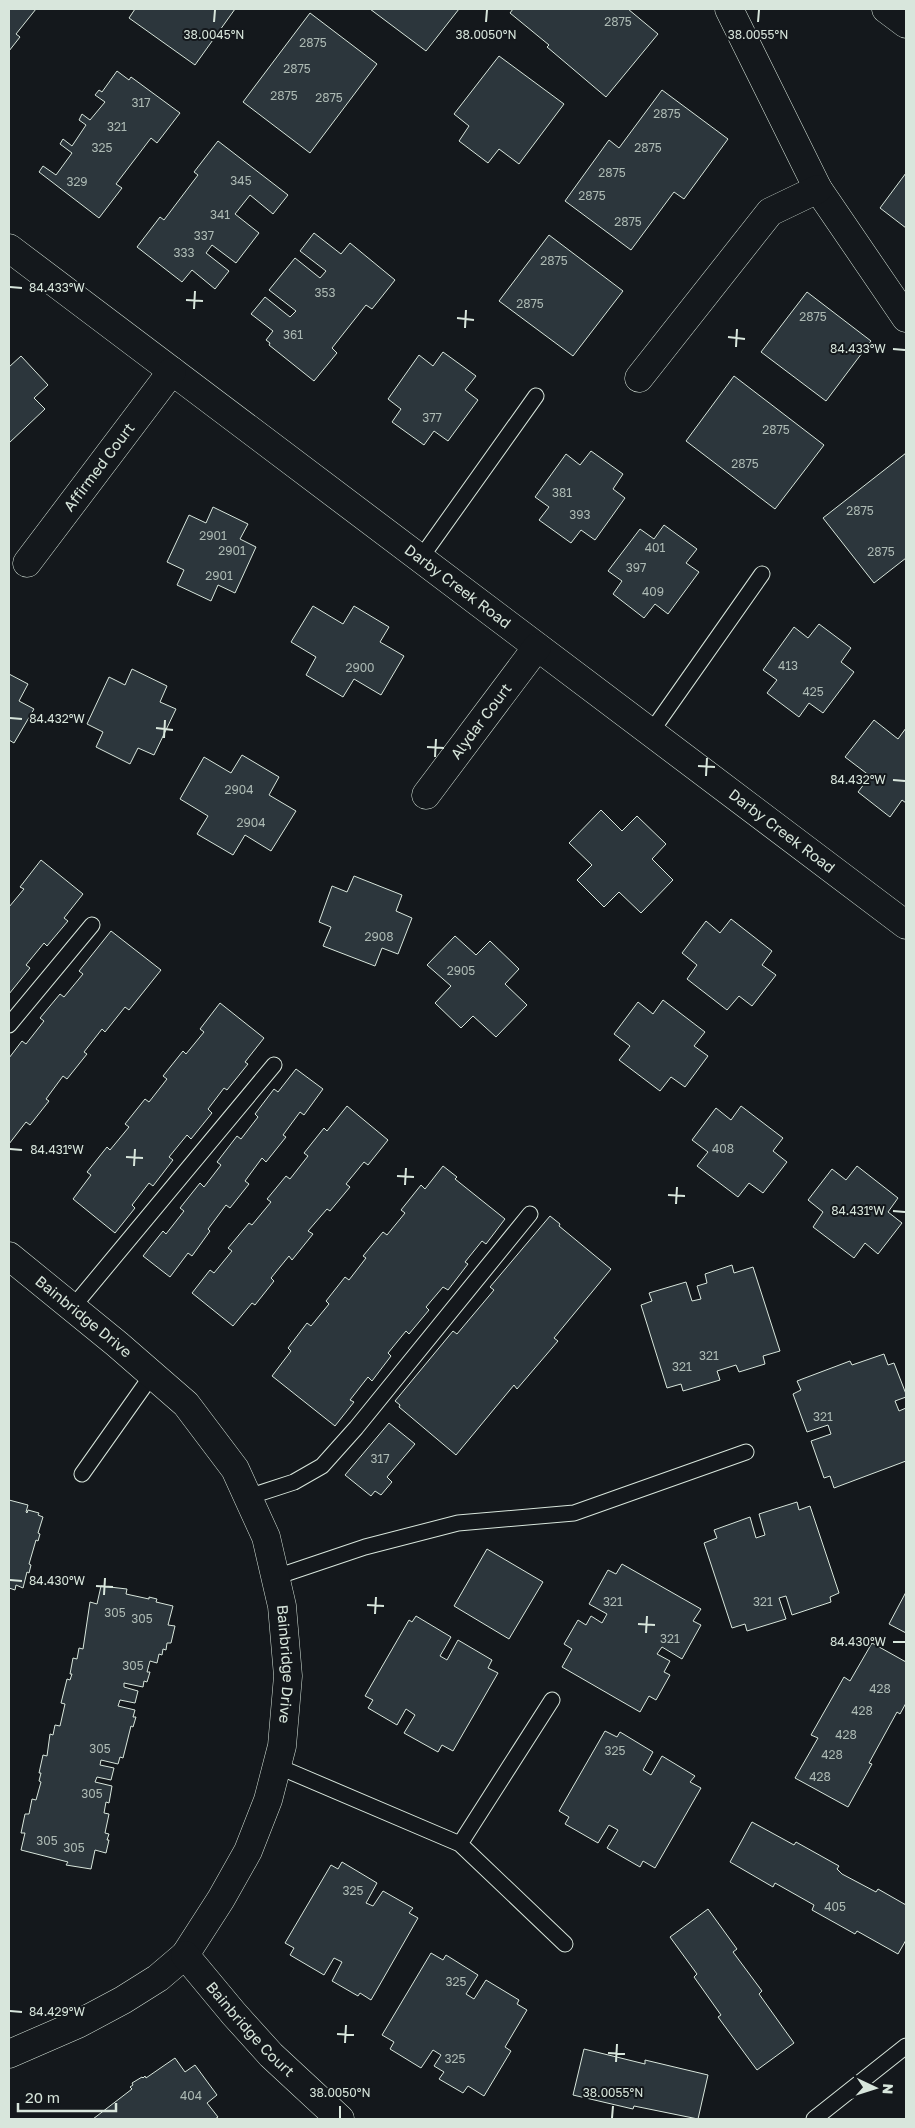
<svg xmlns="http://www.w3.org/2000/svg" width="915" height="2128" viewBox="0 0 915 2128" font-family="'Golos Text',sans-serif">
  <rect width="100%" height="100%" fill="#14181c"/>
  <path fill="#2c363c" stroke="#d8e6dc" d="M9,9H36L16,34L20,37L9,51Z
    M135,9H235L195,65L129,18Z
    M370,9H459L426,51Z
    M513,9H628L658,34L606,97L547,47L549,45L510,13Z
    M310,13L377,64L310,153L243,102Z
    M499,56L564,104L519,164L499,149L488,163L459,141L469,126L454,114Z
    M117,71L129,80L131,77L180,113L157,143L151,138L116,184L122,188L99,218L39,172L43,166L56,175L72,153L60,144L63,139L72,146L86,125L79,120L82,114L90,120L105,102L95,95L99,90L102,92Z
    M662,90L728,139L684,199L674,192L631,250L565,201L609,140L619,148Z
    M218,141L288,195L273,214L250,195L235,214L259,233L236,263L212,245L206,253L229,271L215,289L192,270L182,282L137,247L160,217L164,220L198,175L194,172Z
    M906,173V228L880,208Z
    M314,233L341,254L350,243L395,280L372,309L366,305L332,348L337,353L314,381L269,345L270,343L266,340L273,331L251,314L265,297L290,317L296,311L269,290L295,258L320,278L326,271L300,251Z
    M549,235L623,291L573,356L499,301Z
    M807,292L871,341L826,401L761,352Z
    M443,352L476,376L465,390L478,400L448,441L434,431L424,445L392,422L401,409L388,399L419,355L433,366Z
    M21,356L48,385L34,398L45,409L9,443V367Z
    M734,376L824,445L775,509L686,441Z
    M591,451L623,474L613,489L625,498L595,540L581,530L571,543L539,520L549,507L535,497L566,454L580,465Z
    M906,453V558L874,583L823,518Z
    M213,507L248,524L240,539L256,547L235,593L218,585L211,601L177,585L184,570L167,562L189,515L206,523Z
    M664,525L697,549L686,563L699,572L668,614L655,604L644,618L613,594L622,581L608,571L640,529L654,539Z
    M313,606L343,624L354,606L389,627L380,642L404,656L381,695L354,679L343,697L306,675L316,657L291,642Z
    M819,624L851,648L841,662L854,672L823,713L809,703L799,717L767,693L777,680L763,670L794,627L808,638Z
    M132,669L167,686L160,702L176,709L154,755L138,748L130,764L96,747L103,732L87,724L109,677L125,685Z
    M9,674L28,684L19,701L34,709L14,743L9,740Z
    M874,720L898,739L906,728V803L902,800L890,817L858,792L870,776L845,757Z
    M242,755L279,777L269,795L296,811L271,851L245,835L233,855L197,834L208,816L180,799L204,757L231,773Z
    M601,810L622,831L637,816L666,844L652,859L673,880L641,913L619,892L604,907L577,880L592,865L569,843Z
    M41,860L83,894L64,918L68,921L47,946L44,943L26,965L30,968L9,994V907L24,889L20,887Z
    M354,876L402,895L396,911L412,918L398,954L382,948L375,966L323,946L331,927L319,922L332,886L347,892Z
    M731,919L772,951L762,965L776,975L752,1006L739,996L727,1010L687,979L697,965L682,953L706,921L720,933Z
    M111,931L161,970L129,1010L125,1007L105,1032L102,1029L84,1052L87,1054L67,1079L63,1076L46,1099L49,1101L30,1125L26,1122L9,1144V1058L22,1041L26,1044L44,1021L40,1018L60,994L64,997L83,974L79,971Z
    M455,936L476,955L490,941L519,969L505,984L527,1005L496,1037L473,1016L461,1028L435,1003L451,986L427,965Z
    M663,1000L705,1032L694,1046L708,1056L685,1087L671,1077L660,1091L619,1060L630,1046L614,1034L638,1002L653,1014Z
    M220,1003L264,1038L245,1062L248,1064L227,1090L224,1088L208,1109L212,1113L191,1139L187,1135L169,1157L173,1160L153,1186L149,1183L132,1205L135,1208L115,1233L73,1199L91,1175L87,1172L107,1147L110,1150L129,1127L125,1124L145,1099L149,1102L167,1079L163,1076L183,1051L186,1054L204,1032L200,1029Z
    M296,1069L323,1089L304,1115L300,1112L283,1135L286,1137L266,1162L262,1158L245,1181L249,1184L230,1208L226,1205L208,1229L210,1231L192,1256L188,1253L170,1277L143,1256L163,1231L166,1234L184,1211L180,1208L200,1183L204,1187L221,1165L217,1162L237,1136L241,1139L258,1117L255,1114L274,1089L278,1092Z
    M347,1106L388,1140L368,1165L364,1162L346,1184L350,1187L330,1211L327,1209L308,1231L313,1234L292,1260L289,1256L271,1278L274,1281L255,1305L252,1303L233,1326L192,1293L210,1270L214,1273L232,1251L228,1248L249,1223L252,1225L271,1202L267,1199L286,1176L290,1179L308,1156L304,1153L324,1128L327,1131Z
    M741,1106L783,1138L773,1151L787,1162L763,1193L749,1183L738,1197L697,1166L708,1152L692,1140L716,1108L731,1120Z
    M443,1166L457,1177L455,1179L505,1219L486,1244L482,1241L465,1262L468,1264L448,1290L443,1287L426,1307L429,1310L409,1334L406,1331L388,1353L391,1356L372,1381L368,1377L350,1400L354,1402L335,1426L272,1376L291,1351L288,1348L307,1323L311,1326L329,1304L326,1301L345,1277L349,1280L366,1258L363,1256L383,1232L387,1235L405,1213L401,1210L421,1185L425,1189Z
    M857,1166L898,1198L888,1212L902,1223L878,1254L865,1243L854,1258L813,1227L823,1212L808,1200L832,1169L846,1180Z
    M550,1216L560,1224L559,1226L611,1269L554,1338L558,1341L517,1389L514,1385L456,1455L399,1407L400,1405L395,1401L453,1331L457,1334L494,1290L490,1287Z
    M732,1265L734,1273L753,1267L780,1351L763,1356L765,1364L739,1372L736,1365L717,1371L720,1380L683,1391L681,1384L667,1388L641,1305L652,1301L649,1293L686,1282L692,1301L701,1299L697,1286L707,1283L705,1274Z
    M884,1354L888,1365L894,1363L906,1394V1397L895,1401L899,1411L906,1408V1461L834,1488L830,1476L824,1478L811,1441L831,1434L828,1425L807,1432L793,1394L801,1390L797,1381L850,1361L852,1365Z
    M389,1423L415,1444L387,1477L392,1482L381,1495L375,1491L371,1496L345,1475Z
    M9,1500L28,1505L26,1512L27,1513L28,1510L39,1513L38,1515L43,1517L38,1533L40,1534L38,1541L36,1540L29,1564L31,1565L29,1573L27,1572L23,1588L16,1585L15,1590L9,1588Z
    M797,1502L799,1510L810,1506L839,1593L830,1597L831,1602L792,1615L786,1596L779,1598L786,1619L747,1631L745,1624L732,1628L704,1543L717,1538L714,1530L750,1517L756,1538L765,1535L759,1514Z
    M487,1549L543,1582L509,1639L454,1606Z
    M622,1564L701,1609L693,1621L701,1625L682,1659L662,1647L657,1654L670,1661L664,1672L670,1675L656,1700L649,1696L640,1712L562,1667L572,1649L564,1644L578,1620L586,1625L591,1616L602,1623L607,1614L589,1604L608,1570L616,1574Z
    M101,1586L127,1589L126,1594L149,1599V1597L157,1599L156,1602L173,1606L168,1625L175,1626L171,1643H167L166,1650L163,1649L162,1655L159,1654L157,1663L150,1661L147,1672H150L147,1682L144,1681L143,1687L124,1683V1687L138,1691L135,1703L120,1700L118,1706L135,1710L133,1717H136L133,1727L131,1726L123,1758L120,1757L118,1764L101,1760L100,1765L114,1768L111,1780L97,1777L95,1782L112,1786L109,1803L106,1802L104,1813L109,1814L105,1833L109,1834L107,1840H109L106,1853L95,1850L91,1869L66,1865L68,1862L21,1850L25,1833H21L25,1814H29L32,1799L36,1800L41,1782L39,1781L41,1773H39L43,1755L47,1756L50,1734L53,1735L55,1725L60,1726L65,1704L61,1703L67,1679L70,1680L72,1674H70L73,1658L77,1659L79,1648L83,1649L90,1602L97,1604Z
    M906,1592V1633L889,1624Z
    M416,1616L451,1637L440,1656L447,1660L458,1640L492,1660L488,1668L498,1673L453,1751L442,1745L438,1752L404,1733L415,1715L406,1709L397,1725L368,1708L373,1700L365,1696L409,1620L412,1622Z
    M872,1643L906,1662V1703L900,1714L897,1712L869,1763L872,1764L848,1807L795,1778L818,1738L811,1735L844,1677L850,1681Z
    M605,1731L617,1737L620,1732L653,1752L643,1770L651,1775L662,1756L695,1776L690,1782L701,1788L655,1868L643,1861L640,1867L607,1848L618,1830L609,1825L598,1843L565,1824L569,1817L559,1811Z
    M752,1822L794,1845L796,1842L839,1866L837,1869L842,1874L876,1892L878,1889L906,1905V1940L898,1954L857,1931L855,1934L812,1910L814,1905L775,1883L773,1887L730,1862Z
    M342,1862L377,1883L366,1903L373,1906L383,1891L413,1908L409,1913L418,1918L371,2000L360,1993L358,1996L332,1981L342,1962L334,1958L324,1975L290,1955L294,1948L285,1943L331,1865L338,1869Z
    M708,1909L737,1949L733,1952L762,1991L759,1994L794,2043L757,2070L718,2017L721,2015L694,1977L697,1974L670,1937Z
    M431,1953L443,1960L446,1955L478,1975L466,1994L474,1999L486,1980L519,2000L517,2004L527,2010L505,2047L511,2051L484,2096L468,2086L463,2093L439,2079L444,2072L434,2066L441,2055L433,2050L421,2068L390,2049L394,2042L382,2035Z
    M584,2049L645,2064V2060L708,2075L698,2119L634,2106L633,2109L573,2095Z
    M175,2058L185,2072L195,2065L217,2095L207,2103L218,2117L215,2119H93L132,2089L130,2087L133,2085L132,2083L142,2077L143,2078L145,2076L146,2078Z"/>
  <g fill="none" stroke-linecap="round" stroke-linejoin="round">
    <defs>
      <path id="lane" d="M420,559L536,396
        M651,732L762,574
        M9,1025L92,925
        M72,1308L274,1065
        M82,1474L152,1375
        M248,1497L294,1482L322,1466L356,1428L530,1214
        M276,1577L365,1547L458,1523L574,1513L746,1452
        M277,1766L460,1844L552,1700
        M460,1844L565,1944
        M814,2119L906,2046"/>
      <g id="street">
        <path d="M729,9L818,189L906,318"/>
        <path d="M886,9L906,24"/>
        <path id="s1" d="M9,248L906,925"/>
        <path d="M639,378L770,212L818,189"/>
        <path id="s2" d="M27,563L172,371"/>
        <path id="s3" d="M426,795L537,647"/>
        <path id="s4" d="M9,1256L117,1344L186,1404L235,1469L266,1537L282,1606L288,1676L282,1746L268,1800L248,1851L221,1899L185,1955L158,1978L123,2000L78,2024L9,2054"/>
        <path id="s5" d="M185,1955L234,2014L271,2055L340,2119"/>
      </g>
    </defs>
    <use href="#lane" stroke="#d8e6dc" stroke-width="17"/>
    <use href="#street" stroke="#d8e6dc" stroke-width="29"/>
    <use href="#lane" stroke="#14181c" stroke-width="15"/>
    <use href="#street" stroke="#14181c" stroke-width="28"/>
  </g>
  <path fill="none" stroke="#d8e6dc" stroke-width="2" d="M214,22L215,10M486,22L487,10M758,22L759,10M10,287L22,288M186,300L203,301M194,309L195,291M457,318L474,320M465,328L466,310M728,337L745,339M736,347L737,329M893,349L905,350M10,718L22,719M156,728L173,730M164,738L165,720M427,747L444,748M435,757L436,739M698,766L715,767M706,776L707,758M893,780L905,781M10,1149L22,1150M126,1157L143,1158M134,1166L135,1149M397,1176L414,1177M405,1185L406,1168M668,1195L685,1196M676,1204L677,1187M893,1211L905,1212M10,1580L22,1581M96,1586L113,1587M104,1595L105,1578M367,1605L384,1606M375,1614L376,1597M638,1624L655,1625M646,1633L647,1616M893,1642H905M10,2011L22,2012M337,2034L354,2035M345,2043L346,2025M608,2053L625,2054M616,2062L617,2044M340,2118V2106M612,2118L613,2106"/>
  <g text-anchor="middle" stroke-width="4" stroke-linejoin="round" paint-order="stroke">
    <g font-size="12" fill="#adbab4">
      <text x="618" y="26">2875</text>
      <text x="313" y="47">2875</text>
      <text x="297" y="73">2875</text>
      <text x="284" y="100">2875</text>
      <text x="329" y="102">2875</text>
      <text x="141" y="107">317</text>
      <text x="667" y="118">2875</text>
      <text x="117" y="131">321</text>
      <text x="102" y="152">325</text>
      <text x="648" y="152">2875</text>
      <text x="612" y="177">2875</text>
      <text x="241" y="185">345</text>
      <text x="77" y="186">329</text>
      <text x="592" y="200">2875</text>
      <text x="220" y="219">341</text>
      <text x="628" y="226">2875</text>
      <text x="204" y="240">337</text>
      <text x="184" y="257">333</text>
      <text x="554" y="265">2875</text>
      <text x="325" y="297">353</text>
      <text x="530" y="308">2875</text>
      <text x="813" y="321">2875</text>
      <text x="293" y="339">361</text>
      <text x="432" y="422">377</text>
      <text x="776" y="434">2875</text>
      <text x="745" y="468">2875</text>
      <text x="562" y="497">381</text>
      <text x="860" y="515">2875</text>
      <text x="580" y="519">393</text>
      <text x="213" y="540">2901</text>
      <text x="655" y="552">401</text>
      <text x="232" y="555">2901</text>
      <text x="881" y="556">2875</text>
      <text x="636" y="572">397</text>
      <text x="219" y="580">2901</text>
      <text x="653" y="596">409</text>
      <text x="788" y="670">413</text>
      <text x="360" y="672">2900</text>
      <text x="813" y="696">425</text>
      <text x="239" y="794">2904</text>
      <text x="251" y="827">2904</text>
      <text x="379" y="941">2908</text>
      <text x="461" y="975">2905</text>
      <text x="723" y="1153">408</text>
      <text x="709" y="1360">321</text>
      <text x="682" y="1371">321</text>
      <text x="823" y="1421">321</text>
      <text x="380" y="1463">317</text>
      <text x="613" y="1606">321</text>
      <text x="763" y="1606">321</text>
      <text x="115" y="1617">305</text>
      <text x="142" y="1623">305</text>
      <text x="670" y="1643">321</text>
      <text x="133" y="1670">305</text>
      <text x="880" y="1693">428</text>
      <text x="862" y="1715">428</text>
      <text x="846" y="1739">428</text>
      <text x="100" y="1753">305</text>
      <text x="615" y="1755">325</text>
      <text x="832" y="1759">428</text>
      <text x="820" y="1781">428</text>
      <text x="92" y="1798">305</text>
      <text x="47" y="1845">305</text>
      <text x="74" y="1852">305</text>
      <text x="353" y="1895">325</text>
      <text x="835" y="1911">405</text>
      <text x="456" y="1986">325</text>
      <text x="455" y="2063">325</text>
      <text x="191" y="2100">404</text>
    </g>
    <g font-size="15" fill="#d8e6dc" stroke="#14181c">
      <text dy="5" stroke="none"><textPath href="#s2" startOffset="120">Affirmed Court</textPath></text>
      <text dy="5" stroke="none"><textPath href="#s1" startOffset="562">Darby Creek Road</textPath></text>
      <text dy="5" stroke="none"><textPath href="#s3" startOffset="92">Alydar Court</textPath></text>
      <text dy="5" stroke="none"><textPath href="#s1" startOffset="968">Darby Creek Road</textPath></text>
      <text dy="5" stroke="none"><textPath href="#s4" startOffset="96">Bainbridge Drive</textPath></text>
      <text dy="5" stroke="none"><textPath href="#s4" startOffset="516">Bainbridge Drive</textPath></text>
      <text dy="5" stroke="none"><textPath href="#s5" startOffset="99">Bainbridge Court</textPath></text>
    </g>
  </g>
  <g font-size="12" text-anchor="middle" fill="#d8e6dc" stroke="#14181c" stroke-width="4" stroke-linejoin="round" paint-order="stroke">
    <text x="214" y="39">38.0045°N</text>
    <text x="486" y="39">38.0050°N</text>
    <text x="758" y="39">38.0055°N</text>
    <text x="57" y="292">84.433°W</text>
    <text x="858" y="353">84.433°W</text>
    <text x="57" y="723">84.432°W</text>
    <text x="858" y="784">84.432°W</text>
    <text x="57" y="1154">84.431°W</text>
    <text x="858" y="1215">84.431°W</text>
    <text x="57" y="1585">84.430°W</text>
    <text x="858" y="1646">84.430°W</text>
    <text x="57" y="2016">84.429°W</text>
    <text x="340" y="2097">38.0050°N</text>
    <text x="613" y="2097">38.0055°N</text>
  </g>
  <rect width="915" height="2128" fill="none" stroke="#d8e6dc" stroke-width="20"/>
  <g transform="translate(875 2088) rotate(94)" stroke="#14181c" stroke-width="4" paint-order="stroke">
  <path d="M0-4L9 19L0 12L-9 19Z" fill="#d8e6dc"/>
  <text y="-8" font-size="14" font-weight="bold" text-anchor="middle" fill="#d8e6dc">N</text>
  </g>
  <path d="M18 2103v8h98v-8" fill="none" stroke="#d8e6dc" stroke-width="2.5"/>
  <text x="25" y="2103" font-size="15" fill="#d8e6dc" stroke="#14181c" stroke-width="4" paint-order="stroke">20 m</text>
</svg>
